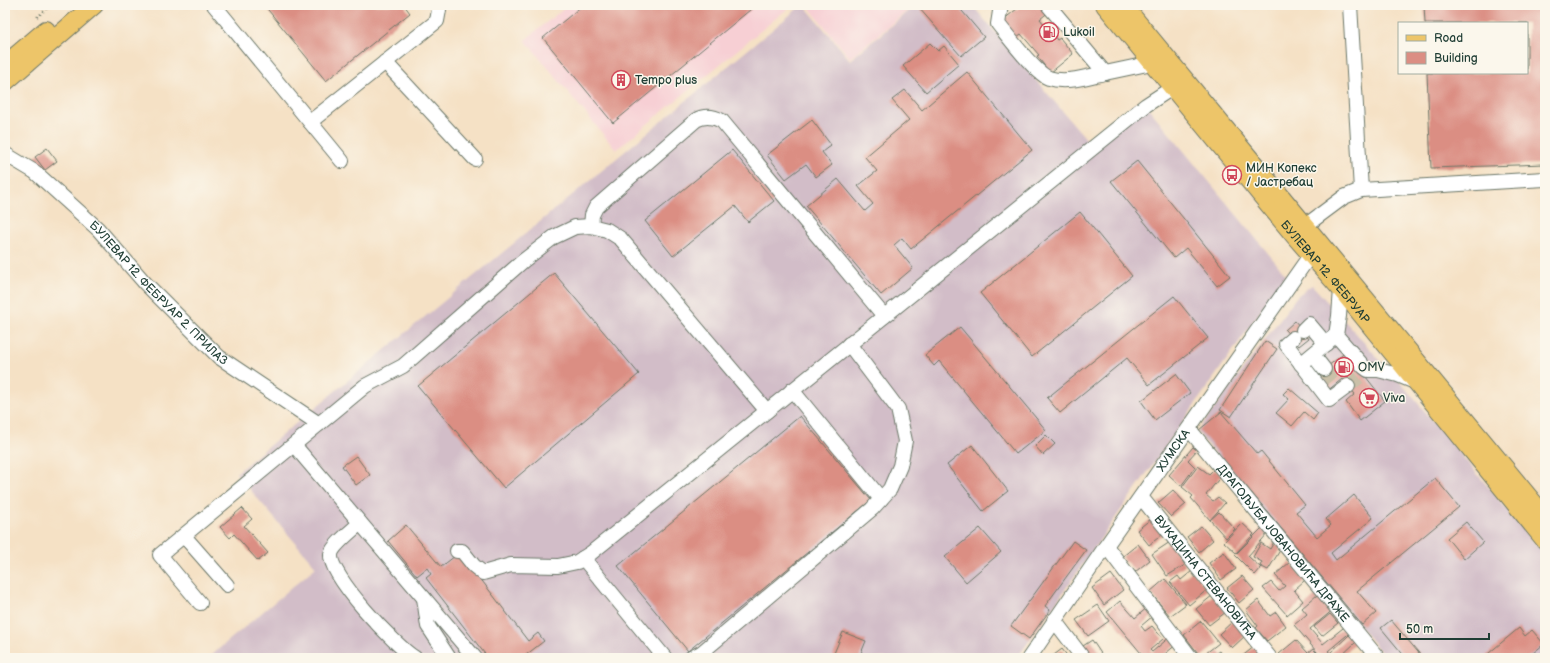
<svg xmlns="http://www.w3.org/2000/svg" width="1550" height="663" viewBox="0 0 1550 663" font-family="'Balsamiq Sans',sans-serif">
  <rect width="100%" height="100%" fill="#fbf7ec"/>
  <filter id="ink" filterUnits="userSpaceOnUse"><feTurbulence type="fractalNoise" baseFrequency=".025" numOctaves="2"/><feDisplacementMap in="SourceGraphic" scale="8" xChannelSelector="R" yChannelSelector="G"/><feConvolveMatrix kernelMatrix="1 2 1 2 8 2 1 2 1" color-interpolation-filters="sRGB"/></filter>
  <filter id="wash" filterUnits="userSpaceOnUse"><feTurbulence type="fractalNoise" baseFrequency=".012" numOctaves="4" result="noise"/><feDisplacementMap in="SourceGraphic" scale="16" xChannelSelector="R" yChannelSelector="G"/><feGaussianBlur stdDeviation="0.9" result="paint"/><feColorMatrix in="noise" values="0 0 0 0 0 0 0 0 0 0 0 0 0 0 0 0 0 1.4 0 .05"/><feComposite in="paint" operator="in"/></filter>
  <g filter="url(#wash)">
    <rect width="100%" height="100%" fill="#f5e1c5"/>
    <path fill="#f7cfd4" d="M568,5H792L616,150L525,40Z
      M807,5H914L850,58Z"/>
    <path fill="#d2bdc8" d="M802,5H804L850,60L916,5H972L1088,141L1141,99L1286,275L1017,658H208L316,567L236,473Z
      M1312,285L1406,389L1545,555V658H1386L1197,432L1297,296Z"/>
    <g id="blocks">
      <path fill="#db8e83" d="M264,5H404L410,13L326,81Z
        M583,5H756L613,123L543,38Z
        M923,5H957L984,37L961,56L919,8Z
        M1022,5H1045L1050,11L1040,19L1057,40L1060,38L1073,54L1050,73L1037,56L1039,55L1021,34L1013,40L999,23Z
        M1424,5H1545V164L1431,168L1427,73H1527V23H1425Z
        M930,43L938,51L944,46L959,64L926,92L903,66Z
        M967,72L1032,150L911,249L902,238L894,245L913,268L881,295L806,206L838,179L865,211L873,204L858,186L877,171L865,157L909,120L892,100L905,90L922,110Z
        M812,120L831,145L822,152L832,165L816,177L806,164L786,179L767,155Z
        M47,148L57,161L45,170L35,157Z
        M732,150L774,201L748,222L735,206L673,256L645,221Z
        M1137,161L1230,276L1217,286L1186,248L1174,258L1111,181Z
        M1080,212L1132,276L1032,357L980,293Z
        M554,273L639,374L504,488L418,386Z
        M1174,296L1208,338L1149,385L1127,358L1060,413L1047,398Z
        M1295,321L1309,338L1299,346L1285,330Z
        M960,327L1046,430L1016,454L939,361L934,366L925,355Z
        M1265,341L1277,349L1231,417L1220,410Z
        M1346,352L1385,401L1360,421L1346,402L1355,394L1342,379L1326,392L1314,377Z
        M1176,374L1190,393L1155,420L1141,401Z
        M1289,388L1318,413L1313,420L1304,412L1292,426L1276,413L1289,399L1283,394Z
        M1221,412L1257,454L1261,451L1305,505L1296,512L1317,537L1331,525L1326,519L1354,495L1373,518L1331,553L1336,560L1435,478L1459,507L1357,591L1376,613L1362,625L1199,430Z
        M800,416L871,500L688,651L618,566Z
        M1046,435L1055,444L1043,455L1035,446Z
        M972,445L1008,491L983,511L947,465Z
        M1193,447L1197,450L1188,460L1195,467L1181,486L1169,475Z
        M356,456L370,475L356,485L342,466Z
        M1198,466L1209,474L1214,469L1222,475L1206,495L1213,501L1218,497L1225,503L1210,520L1191,498L1193,496L1182,487Z
        M1173,490L1186,504L1171,517L1158,503Z
        M242,508L252,519L244,526L268,553L258,561L234,534L230,538L220,527Z
        M1219,512L1235,529L1226,538L1210,520Z
        M1151,519L1163,534L1149,545L1137,530Z
        M1466,522L1483,542L1464,559L1447,538Z
        M1242,523L1254,534L1236,553L1224,542Z
        M406,525L441,567L460,552L528,641L538,633L544,641L522,658H488L426,578L431,574L427,568L417,576L388,541Z
        M1201,526L1213,540L1199,552L1187,537Z
        M980,528L1001,552L966,582L945,557Z
        M1262,528L1268,533L1248,556L1261,568L1255,575L1235,555Z
        M1073,541L1086,550L1045,606L1050,610L1029,639L1011,626Z
        M1170,542L1185,565L1167,576L1152,554Z
        M1274,542L1282,547L1268,570L1260,566L1262,562L1253,557L1261,543L1270,549Z
        M1138,544L1150,560L1135,572L1122,557Z
        M1224,552L1236,569L1221,580L1209,563Z
        M1290,562L1305,580L1294,590L1303,601L1287,615L1263,588L1271,582L1279,591L1285,586L1275,575Z
        M1192,571L1208,589L1189,605L1170,582L1178,576L1181,580Z
        M1111,574L1123,590L1104,605L1092,588Z
        M1242,576L1254,590L1239,603L1227,588Z
        M1165,579L1186,604L1170,616L1150,592Z
        M1213,595L1226,612L1209,625L1196,609Z
        M1317,595L1334,609L1310,629L1323,644L1348,624L1353,630L1328,651L1330,653L1349,635L1356,642L1339,658H1330L1328,656L1322,658L1294,625L1307,614L1302,608Z
        M1258,600L1270,616L1276,612L1286,626L1267,641L1256,628L1258,626L1246,610Z
        M1120,601L1135,618L1148,607L1154,615L1141,626L1145,631L1152,626L1163,639L1150,650L1152,652L1171,636L1177,644L1160,658H1145L1107,612Z
        M1098,605L1109,621L1088,636L1076,620Z
        M1330,614L1338,623L1322,636L1314,627Z
        M1391,620L1423,658H1406L1381,628Z
        M1201,621L1219,643L1201,657L1184,635Z
        M1233,621L1246,635L1232,648L1219,634Z
        M1519,628L1525,636L1532,630L1544,644L1527,658H1483Z
        M843,632L866,641L859,658H832Z
        M1092,640L1104,658H1092L1089,655L1083,646Z
        M1296,640L1308,653L1313,649L1318,654L1313,658H1282L1279,654Z
        M1255,646L1264,658H1240Z
        M1062,649L1069,658H1050Z
        M1219,651L1224,658H1209Z"/>
    </g>
  </g>
  <g filter="url(#ink)">
    <use href="#blocks" fill-opacity="0" stroke="#6a7667" stroke-width="1"/>
    <g fill="none" stroke-linecap="round" stroke-linejoin="round">
      <path stroke="#cac0a8" stroke-width="14" stroke-dasharray="14 7" stroke-linecap="butt" d="M1324,369L1336,384
        M1348,386L1363,374"/>
      <defs>
        <g id="minor">
          <path d="M214,5L342,161"/>
          <path d="M1001,5L998,24C1008,36 1036,74 1049,78C1066,84 1089,76 1105,73"/>
          <path d="M1048,5L1105,73L1152,63"/>
          <path d="M1350,5L1361,190"/>
          <path d="M385,62L475,159"/>
          <path d="M310,122L437,21L439,10L438,5"/>
          <path id="s1" d="M5,154L35,172L98,229L145,283L219,357L319,424"/>
          <path d="M591,226L592,215L596,207L696,120C705,115 713,116 722,121L884,316"/>
          <path d="M1297,232L1344,197L1361,190L1545,179"/>
          <path d="M1341,289L1339,316L1336,335L1364,367L1368,370H1378L1398,375L1415,382"/>
          <path d="M1303,330L1309,324L1326,344"/>
          <path d="M1293,338L1286,344L1329,400L1348,386"/>
          <path d="M1313,355L1324,369"/>
          <path d="M1301,364L1336,335"/>
          <path d="M792,390L881,499"/>
          <path id="s2" d="M1189,429L1378,658"/>
          <path d="M294,445L475,658"/>
          <path id="s3" d="M1141,497L1270,658"/>
          <path d="M360,523C353,530 333,545 331,554C328,575 396,647 415,658"/>
          <path d="M184,536L227,585"/>
          <path d="M1106,546L1191,658"/>
          <path d="M457,551H462L474,566L483,573L511,565L558,566L577,562L591,553L1146,105L1172,88"/>
          <path d="M583,558L665,658"/>
          <path d="M424,598L428,626L449,658"/>
          <path d="M200,603L160,555L365,386L403,366L523,261L554,237L575,227L591,226L607,230L621,239L767,411"/>
          <path d="M1054,620L1083,658"/>
          <path d="M691,658L701,653L872,509L890,489L900,466L905,441L898,409L849,344"/>
          <path id="s4" d="M1029,658L1106,546L1316,247"/>
        </g>
        <g id="major">
          <path id="s5" d="M1105,5L1294,235L1341,289L1545,540"/>
          <path d="M1123,5L1545,517"/>
          <path d="M5,65L46,30"/>
          <path d="M5,82L94,5"/>
        </g>
      </defs>
      <use href="#minor" stroke="#6a7667" stroke-width="16"/>
      <use href="#major" stroke="#6a7667" stroke-width="20"/>
      <path stroke="#6a7667" stroke-width="2" stroke-dasharray="1 3" stroke-linecap="butt" d="M37,17L51,5
        M5,44L10,39"/>
      <use href="#minor" stroke="#fff" stroke-width="14"/>
      <use href="#major" stroke="#edc569" stroke-width="18"/>
    </g>
  </g>
  <defs>
    <symbol id="fuel-ring" viewBox="-11 -11 22 22"><circle r="9.5" fill="#fbf7ec" stroke="#d1495b" stroke-width="1.5"/><path d="M-5.5-6h7V0h2V4h1.3V-2.5L3-4.5l.8-.8L6-3V5H2.5V1h-1V6h-7ZM-4.2-4.7v3.2H.2V-4.7Z" fill="#d1495b"/></symbol>
    <symbol id="building-ring" viewBox="-11 -11 22 22"><circle r="9.5" fill="#fbf7ec" stroke="#d1495b" stroke-width="1.5"/><path d="M-4-6H4V6H1V3H-1V6H-4ZM-2.5-4.3h1.7v1.8h-1.7ZM.8-4.3h1.7v1.8H.8ZM-2.5-1h1.7V.8h-1.7ZM.8-1h1.7V.8H.8Z" fill="#d1495b"/></symbol>
    <symbol id="bus-ring" viewBox="-11 -11 22 22"><circle r="9.5" fill="#fbf7ec" stroke="#d1495b" stroke-width="1.5"/><path d="M-5-6H5V4H4V6H2V4H-2V6H-4V4H-5ZM-3.5-4V0h7V-4ZM-3.5 1.2v1.5H-2V1.2ZM2 1.2v1.5H3.5V1.2Z" fill="#d1495b"/></symbol>
    <symbol id="supermarket-ring" viewBox="-11 -11 22 22"><circle r="9.5" fill="#fbf7ec" stroke="#d1495b" stroke-width="1.5"/><path d="M-6-5.5h2.5l.6 2H6L4.5 2H-2.5L-4.4-4H-6ZM-1.5 3.2a1.3 1.3 0 1 0 .1 0ZM3 3.2a1.3 1.3 0 1 0 .1 0Z" fill="#d1495b"/></symbol>
  </defs>
  <g fill-rule="evenodd">
    <use href="#fuel-ring" x="1038" y="21" width="22" height="22"/>
    <use href="#building-ring" x="610" y="69" width="22" height="22"/>
    <use href="#bus-ring" x="1221" y="164" width="22" height="22"/>
    <use href="#fuel-ring" x="1333" y="356" width="22" height="22"/>
    <use href="#supermarket-ring" x="1358" y="387" width="22" height="22"/>
  </g>
  <g text-anchor="middle" stroke-width="3" stroke-linejoin="round" paint-order="stroke">
    <g font-size="12" fill="#1f3d34" stroke="#fbf7ec" text-anchor="start">
      <text x="1063" y="36">Lukoil</text>
      <text x="635" y="84">Tempo plus</text>
      <text x="1246" y="172">МИН Копекс<tspan x="1246" dy="14">/ Јастребац</tspan></text>
      <text x="1358" y="371">OMV</text>
      <text x="1383" y="402">Viva</text>
    </g>
    <g font-size="12" fill="#1f3d34" stroke="#fbf7ec">
      <text dy="4" stroke="none"><textPath href="#s5" startOffset="346">БУЛЕВАР 12. ФЕБРУАР</textPath></text>
      <text dy="4" stroke="none"><textPath href="#s1" startOffset="208">БУЛЕВАР 12. ФЕБРУАР 2. ПРИЛАЗ</textPath></text>
      <text dy="4" stroke="none"><textPath href="#s4" startOffset="253">ХУМСКА</textPath></text>
      <text dy="4" stroke="none"><textPath href="#s2" startOffset="148">ДРАГОЉУБА ЈОВАНОВИЋА ДРАЖЕ</textPath></text>
      <text dy="4" stroke="none"><textPath href="#s3" startOffset="103">ВУКАДИНА СТЕВАНОВИЋА</textPath></text>
    </g>
  </g>
  <rect width="1550" height="663" fill="none" stroke="#fbf7ec" stroke-width="20"/>
  <rect x="1398" y="22" width="130" height="52" fill="#fbf7ec" stroke="#a3ada2"/>
  <rect x="1406" y="35" width="20" height="6" fill="#edc569" stroke="#a3ada2"/>
  <text x="1434" y="42" font-size="12" fill="#1f3d34">Road</text>
  <rect x="1406" y="52" width="20" height="12" fill="#db8e83" stroke="#a3ada2"/>
  <text x="1434" y="62" font-size="12" fill="#1f3d34">Building</text>
  <path d="M1400 633v6h89v-6" fill="none" stroke="#1f3d34" stroke-width="2"/>
  <text x="1406" y="633" font-size="12" fill="#1f3d34" stroke="#fbf7ec" stroke-width="3" paint-order="stroke">50 m</text>
</svg>
